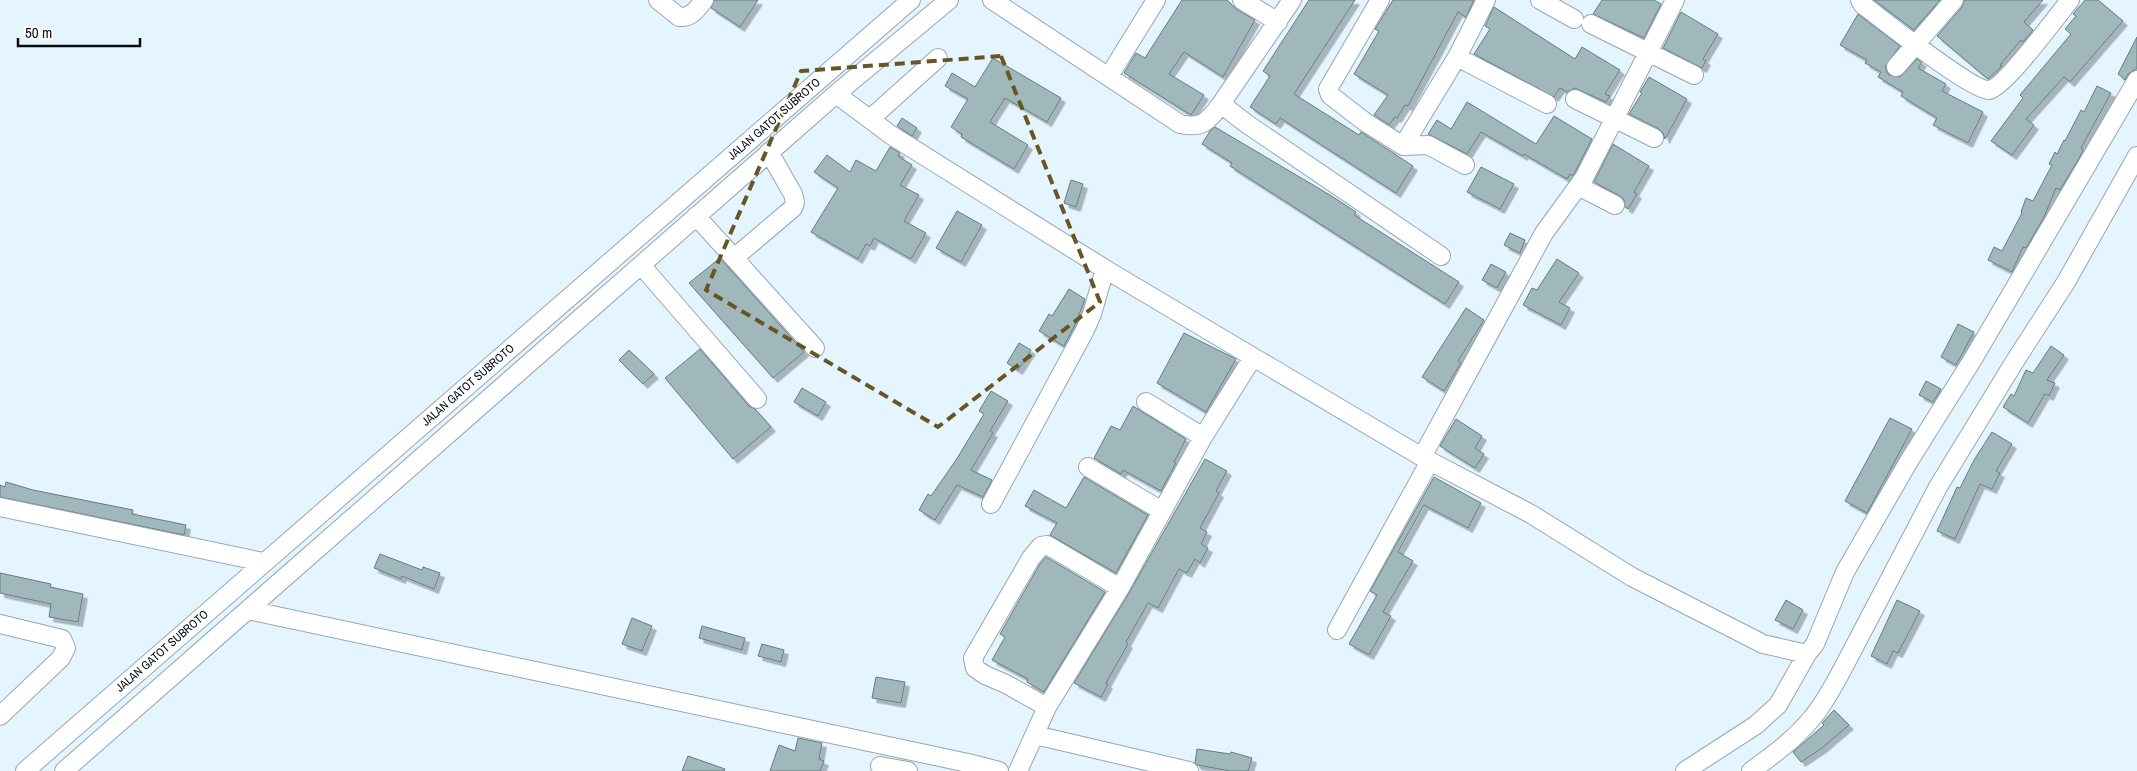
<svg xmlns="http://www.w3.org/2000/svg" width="2137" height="771" viewBox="0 0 2137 771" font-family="'Archivo Narrow',sans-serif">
  <defs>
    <filter id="shadow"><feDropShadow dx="4.5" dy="4.5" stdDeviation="0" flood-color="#0004"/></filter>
  </defs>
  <rect width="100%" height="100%" fill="#e5f5ff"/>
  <path fill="#a0b8bb" stroke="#657c7f" filter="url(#shadow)" d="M714,0H758L740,27L711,8Z
    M1182,0H1227L1236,9L1255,20L1223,77L1184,52L1169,74L1204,95L1191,115L1124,73L1136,53L1145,58Z
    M1309,0H1355L1294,94L1359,135L1361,132L1413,166L1396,193L1280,118L1276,124L1250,107L1270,76L1263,71Z
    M1393,0H1474L1466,17L1458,12L1408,106L1405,105L1397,118L1395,117L1389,125L1374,115L1388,95L1354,74L1379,31L1375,29Z
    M1602,0H1654L1661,4L1644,38L1593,14Z
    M1874,0H1940L1914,30Z
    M1964,0H2043L2024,22L2033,30L2023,42L2021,40L2000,65L2002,66L1988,79L1937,36L1962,7Z
    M2085,0H2098L2123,21L2070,82L2064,77L2026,119L2034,125L2012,155L1991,141L2023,98L2020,95L2071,34L2065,29L2076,16L2073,14Z
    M1494,7L1575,59L1582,47L1620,70L1605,94L1610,96L1606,102L1575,88L1567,92L1560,88L1554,97L1474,54L1490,29L1485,26Z
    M1681,12L1718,34L1703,59L1706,61L1702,68L1663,48Z
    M1858,14L1900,46L1886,65V71L1889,75L1900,77L1917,59L1922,62L1918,68L1946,84L1942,91L1983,112L1968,143L1933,125L1937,118L1901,96L1903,92L1878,77L1881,72L1865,63L1867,60L1840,45Z
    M2137,37V68L2128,74L2125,80L2118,74Z
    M993,58L1061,98L1047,122L1005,98L990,122L1028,145L1014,169L961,137L962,134L951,127L968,99L945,86L952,73L975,87Z
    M1649,77L1687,99L1665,139L1663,133L1659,129L1629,114L1642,93L1640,92Z
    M2097,86L2111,93L2081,148L2083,150L2081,155L2060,190L2056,188L2044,217L2026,248L2023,247L2012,272L1988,260L1994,247L2002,251L2022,213L2021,212L2026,198L2033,201L2052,165L2049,164L2055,152L2057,154L2064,140L2065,141L2081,110L2084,112Z
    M1467,102L1536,144L1554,116L1592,139L1575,172L1573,176L1570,174L1567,179L1524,154L1523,156L1481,132L1467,154L1428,134L1437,120L1451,129Z
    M902,118L917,128L912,136L897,126Z
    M1215,127L1330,195L1356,212L1354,215L1459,282L1445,304L1230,166L1232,163L1202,144L1210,131Z
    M1613,144L1649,166L1634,192L1637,194L1628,209L1625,207L1624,200L1620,196L1594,182Z
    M890,147L900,153L898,156L912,165L900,185L919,195L904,221L926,233L911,259L874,238L870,246L866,244L858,259L811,232L838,188L814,172L827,155L850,172L856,160L876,171Z
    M1481,167L1514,184L1500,209L1467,192Z
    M1071,180L1083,184L1076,207L1064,203Z
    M957,211L982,225L961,262L936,248Z
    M1510,233L1525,240L1520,253L1504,245Z
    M720,258L804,352L773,378L689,283Z
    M1557,259L1579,273L1559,302L1570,308L1561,325L1523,305L1532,288L1537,290Z
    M1491,264L1506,272L1497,288L1482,280Z
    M1069,289L1085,299L1075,325L1064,346L1039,331L1049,314L1052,316Z
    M1466,308L1484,320L1458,361L1461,363L1444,391L1422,377Z
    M1958,324L1974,332L1956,365L1941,357Z
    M1184,333L1236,359L1206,412L1157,383Z
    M1019,343L1031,350L1018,370L1007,363Z
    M2051,346L2064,355L2047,380L2055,383L2049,396L2045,394L2028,423L2003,407L2011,394L2014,396L2026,370L2033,373Z
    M700,349L749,406L755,409L771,427L733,459L665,378Z
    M629,350L654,374L643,384L619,360Z
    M1926,381L1941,389L1933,402L1919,395Z
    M802,388L826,402L818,416L794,402Z
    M991,391L1008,401L990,431L993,433L971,470L992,480L983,497L957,485L935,520L919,510L928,494L931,496L956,460L984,414L979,411Z
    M1133,406L1186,439L1174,462L1176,463L1161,491L1123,470L1121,474L1094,458L1111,426L1120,430Z
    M1890,418L1912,429L1867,513L1845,501Z
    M1456,419L1482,436L1475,448L1484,454L1475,468L1440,446Z
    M1992,432L2012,444L1996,471L2000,473L1992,489L1980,484L1955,539L1937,531L1957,487L1960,488L1974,460Z
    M1205,459L1227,471L1216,491L1219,493L1200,528L1207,532L1201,544L1208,548L1200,563L1195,559L1187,573L1179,569L1158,608L1148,603L1126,642L1128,644L1106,683L1108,684L1101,697L1074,683L1129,593Z
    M1084,477L1148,515L1116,573L1050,535L1057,523L1025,506L1034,490L1066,508Z
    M1434,477L1481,503L1468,528L1424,505L1398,552L1413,561L1383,612L1391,616L1369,655L1349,644L1377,595L1370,591Z
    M6,482L33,490L133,510L132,514L186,525L184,535L0,497V485L5,487Z
    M380,554L422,570L423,567L440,573L434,589L402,576L401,579L374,568Z
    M1046,557L1105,592L1044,692L1027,682L1028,679L992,660L1005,637L1000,634L1040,564Z
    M0,573L51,584L50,587L83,594L78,622L49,617L51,604L0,593Z
    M1786,600L1803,610L1793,629L1775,620Z
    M1897,600L1920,611L1898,653L1893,651L1887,664L1871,656Z
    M632,618L652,626L642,651L622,644Z
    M702,626L745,638L742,650L699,638Z
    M762,644L784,650L781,662L758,656Z
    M876,677L905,682L901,703L872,698Z
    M1834,710L1849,725L1822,748L1801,762L1793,752L1824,725L1822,723Z
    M798,738L822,743L819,759L824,761L820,771H770L779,745L795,751Z
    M1197,749L1230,754L1231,752L1252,758L1248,771H1230L1197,765L1195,763Z
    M688,756L725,769L724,771H682Z"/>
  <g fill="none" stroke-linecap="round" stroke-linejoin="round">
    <defs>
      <path id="minor" d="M658,0L679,17C692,18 697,9 704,0
        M992,0L1180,124C1203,129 1208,121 1221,104
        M1242,0L1278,22
        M1292,0L1221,104L1247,124L1441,256
        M1380,0L1328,89L1330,95L1365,122L1403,146
        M1540,0L1574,19
        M1860,0L1863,5C1882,19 1972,91 1989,90C2004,88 2058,15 2070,0
        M1591,24L1694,75
        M1457,57L1547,104
        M1896,67L1954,0
        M1109,76L1156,0
        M836,94L891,135L1105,269L1253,357
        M1575,99L1654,138
        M870,119L938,58
        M769,152L793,194L795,202L793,208L734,258L815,348
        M1465,165L1428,145L1403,146L1457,57L1486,0
        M1578,186L1615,205
        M696,216L734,258
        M641,265L757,399
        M1146,402L1203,437
        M1422,457L1544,233L1584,178L1675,0
        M1088,467L1162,511
        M991,504L1085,330L1092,314L1105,269
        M0,507L263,562
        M248,610L968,763L999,771
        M0,624L62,639L66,648L61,658L0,716
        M1337,630L1430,461
        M1047,707L1006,684L985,675L975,668L973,658L1031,558L1041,546L1047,545L1120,588
        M1035,735L1189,771
        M880,766L908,771
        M25,771L911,0
        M64,771L836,94L949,0
        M1018,771L1047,707L1120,588L1203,437L1253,357L1422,457L1531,514L1632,577L1763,644L1807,654L1815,644L1845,572L1909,461L1973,359L2137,80
        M1685,771L1756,725L1778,705L1807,654
        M1751,771C1773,755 1795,739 1812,718C1824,704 1832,688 1841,672L1938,487L2015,361L2066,282L2137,156"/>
    </defs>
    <use href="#minor" stroke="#94a7b3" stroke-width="20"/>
    <use href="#minor" stroke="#fff" stroke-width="18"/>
  </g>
  <path fill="none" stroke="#675623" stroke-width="4" stroke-dasharray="10 6" stroke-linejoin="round" d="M1001,56L1100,302L938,427L706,290L801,71Z"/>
  <g text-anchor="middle" stroke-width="4" stroke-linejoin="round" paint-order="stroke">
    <g font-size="12" fill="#060c10" stroke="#fff">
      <text transform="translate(774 119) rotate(-41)" y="4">JALAN GATOT SUBROTO</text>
      <text transform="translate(468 385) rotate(-41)" y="4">JALAN GATOT SUBROTO</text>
      <text transform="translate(162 651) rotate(-41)" y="4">JALAN GATOT SUBROTO</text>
    </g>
  </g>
  <path d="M18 38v8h122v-8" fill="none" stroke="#060c10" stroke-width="2.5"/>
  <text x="25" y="38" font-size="15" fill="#060c10" stroke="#ffffff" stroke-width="4" paint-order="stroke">50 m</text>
</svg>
